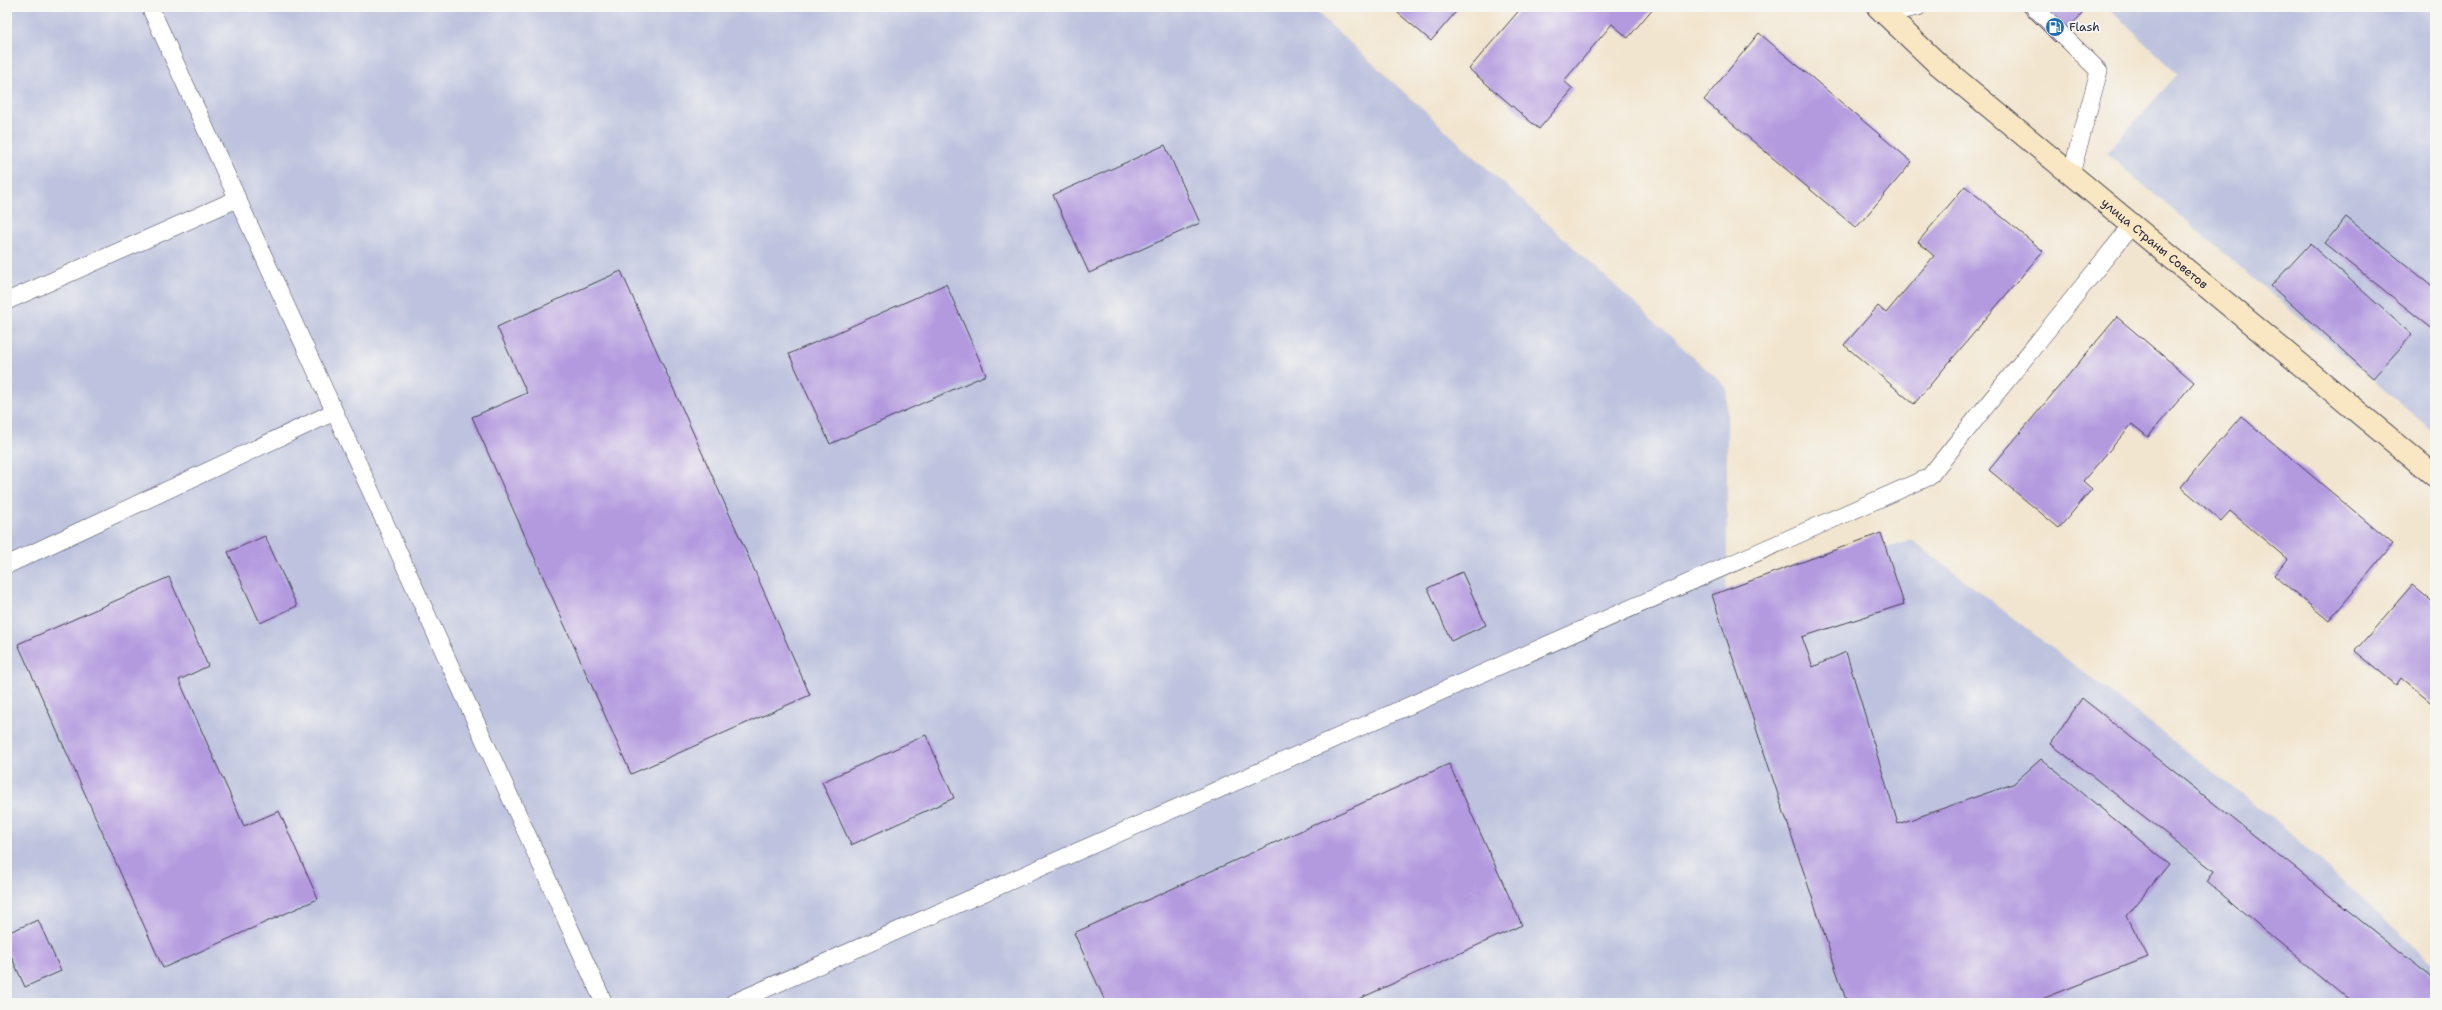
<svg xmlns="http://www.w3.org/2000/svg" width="2442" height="1010" viewBox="0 0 2442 1010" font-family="'Shantell Sans',sans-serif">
  <rect width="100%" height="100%" fill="#f6f6f2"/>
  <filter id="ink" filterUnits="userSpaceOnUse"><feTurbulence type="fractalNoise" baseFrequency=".025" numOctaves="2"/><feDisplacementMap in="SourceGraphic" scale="8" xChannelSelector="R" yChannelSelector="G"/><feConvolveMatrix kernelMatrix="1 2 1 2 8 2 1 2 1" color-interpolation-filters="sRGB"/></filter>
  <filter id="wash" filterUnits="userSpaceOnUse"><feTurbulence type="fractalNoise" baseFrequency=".012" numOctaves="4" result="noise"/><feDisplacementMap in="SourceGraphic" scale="16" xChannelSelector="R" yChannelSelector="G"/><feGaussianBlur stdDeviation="0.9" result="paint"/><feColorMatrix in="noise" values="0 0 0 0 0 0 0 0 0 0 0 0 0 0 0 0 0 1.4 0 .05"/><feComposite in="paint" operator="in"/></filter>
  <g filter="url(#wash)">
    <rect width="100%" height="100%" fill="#f2e5cf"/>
    <path fill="#bdc3de" d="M7,7H1311L1727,388V566L1725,598L1912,540L2274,819L2435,965V1003H7Z
      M2108,7H2435V433L2106,153L2178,74Z"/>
    <g id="blocks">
      <path fill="#b39adf" d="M1391,7H1460L1431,41Z
        M1522,7H1654L1628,38L1612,24L1564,81L1573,89L1539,129L1469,69Z
        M2020,7H2079L2084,12L2055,42Z
        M1759,33L1912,162L1856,228L1704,100Z
        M1165,145L1200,223L1089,273L1053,195Z
        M1965,186L2043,251L1914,404L1844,345L1878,306L1886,313L1934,256L1918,242Z
        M2346,217L2435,288V331L2325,243Z
        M2310,244L2412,335L2373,378L2271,286Z
        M621,271L810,695L631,774L472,417L527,393L497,327Z
        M946,284L986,375L830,444L789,354Z
        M2117,317L2194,382L2148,437L2132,424L2083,481L2092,489L2059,528L1989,470Z
        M2241,416L2393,544L2329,621L2274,575L2287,559L2230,511L2221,521L2181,487Z
        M1881,533L1904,604L1802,637L1813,667L1846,652L1898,824L2013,784L2041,759L2169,864L2127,916L2148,957L2032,1003H1847L1712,595Z
        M265,536L297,606L260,623L228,552Z
        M1462,572L1486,625L1451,641L1428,588Z
        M169,577L208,666L179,680L244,826L279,811L318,899L163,968L18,644Z
        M2412,585L2435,604V706L2401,678L2396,685L2355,651Z
        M2082,698L2435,980V1003H2352L2207,882L2214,871L2051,744Z
        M926,735L954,798L851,845L822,782Z
        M1449,764L1522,925L1350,1003H1106L1074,933Z
        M38,920L61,971L25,987L7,947V933Z"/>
    </g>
  </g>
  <g filter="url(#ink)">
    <use href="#blocks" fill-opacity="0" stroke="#413f51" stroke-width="1"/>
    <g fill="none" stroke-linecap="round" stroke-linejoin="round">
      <defs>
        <path id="lane" d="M150,7L604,1003
          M2034,7L2099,71L2071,174
          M1885,14L1918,7
          M7,301L237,199
          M7,565L334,412
          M733,1003L1929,477L2132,225"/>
        <g id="secondary">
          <path id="s1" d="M1878,7L1938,64L2435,476"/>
        </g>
      </defs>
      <use href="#lane" stroke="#413f51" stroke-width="18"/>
      <use href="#secondary" stroke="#413f51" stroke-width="24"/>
      <use href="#lane" stroke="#fff" stroke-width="17"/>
      <use href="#secondary" stroke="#f9e7c3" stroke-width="22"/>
    </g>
  </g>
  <defs>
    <symbol id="fuel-disc" viewBox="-11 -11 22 22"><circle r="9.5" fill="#1f6fb2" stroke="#f6f6f2"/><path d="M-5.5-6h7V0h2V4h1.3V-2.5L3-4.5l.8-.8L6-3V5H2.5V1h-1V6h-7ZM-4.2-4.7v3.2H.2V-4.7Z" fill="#fff"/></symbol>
  </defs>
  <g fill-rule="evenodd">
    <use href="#fuel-disc" x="2044" y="16" width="22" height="22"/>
  </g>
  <g text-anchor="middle" stroke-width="4" stroke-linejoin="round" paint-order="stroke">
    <g font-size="12" fill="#22223b" stroke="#f6f6f2" text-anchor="start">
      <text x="2069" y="31">Flash</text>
    </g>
    <g font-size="12" fill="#22223b" stroke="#f6f6f2">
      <text dy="4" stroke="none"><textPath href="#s1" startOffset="364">улица Страны Советов</textPath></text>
    </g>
  </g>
  <rect width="2442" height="1010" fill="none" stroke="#f6f6f2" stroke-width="24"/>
</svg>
